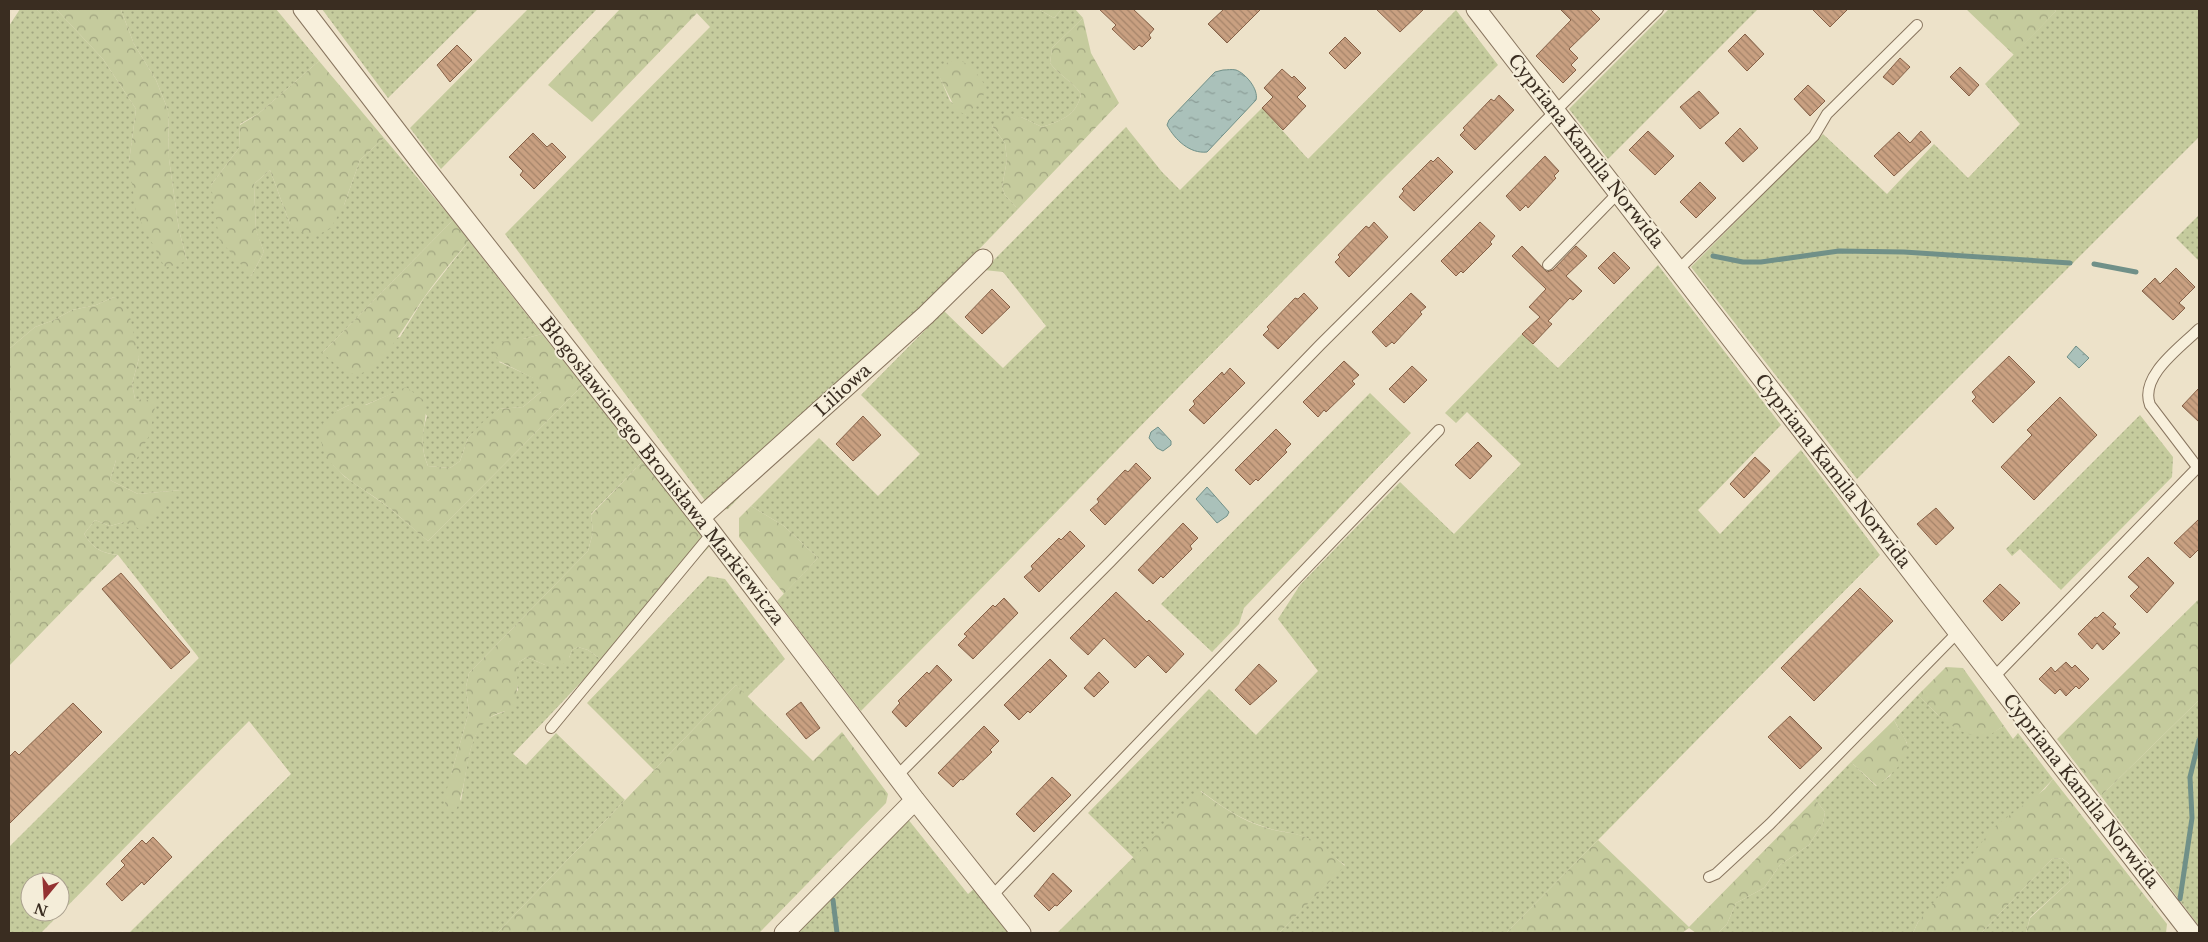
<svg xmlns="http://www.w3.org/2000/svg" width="2208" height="942" viewBox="0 0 2208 942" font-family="'Libre Baskerville',serif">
  <defs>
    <pattern id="grass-dots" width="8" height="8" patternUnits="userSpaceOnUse" patternTransform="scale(1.25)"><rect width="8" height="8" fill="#c5cb9d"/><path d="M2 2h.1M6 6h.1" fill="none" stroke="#a1a580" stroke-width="1.8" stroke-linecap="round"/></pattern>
    <pattern id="forest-crowns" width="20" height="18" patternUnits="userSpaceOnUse" patternTransform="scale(1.25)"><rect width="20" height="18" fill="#c5cb9d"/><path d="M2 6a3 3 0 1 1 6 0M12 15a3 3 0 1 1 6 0" fill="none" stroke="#a1a580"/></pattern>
    <pattern id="water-ripples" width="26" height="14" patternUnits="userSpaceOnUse" patternTransform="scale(1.25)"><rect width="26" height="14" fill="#aac1ba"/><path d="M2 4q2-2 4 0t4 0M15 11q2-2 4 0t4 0" fill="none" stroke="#8b9d97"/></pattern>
    <pattern id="building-back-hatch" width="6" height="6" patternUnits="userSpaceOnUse" patternTransform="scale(1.25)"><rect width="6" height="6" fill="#c9a081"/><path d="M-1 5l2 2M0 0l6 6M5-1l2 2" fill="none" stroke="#a48369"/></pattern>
  </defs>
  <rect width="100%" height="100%" fill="#ede2c9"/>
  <path fill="url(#grass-dots)" fill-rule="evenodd" d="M20,9H56L103,59L136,109L129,162L187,261L179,230L169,159L168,110L156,80L134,44L121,10L276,9L319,61L258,114L240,124L239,148L211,185L251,276L264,252L256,231L254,184L270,170L290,224L344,205L360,160L384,138L453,220L323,352L328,357L400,337L424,298L469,241L542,334L523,339L499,362L534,378L542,391L523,407L499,409L468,438L460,461L450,468L428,466C421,449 421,434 427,416L406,388L365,405H349L337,411L333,465L345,477L387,506L428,541L583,385L643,461L591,514L593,532L588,551L469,673L466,687L469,712L451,775L461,801C465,780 468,743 481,725C486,718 496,714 504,712L518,690L515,675L519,662L527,657L545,665L569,658L572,650L578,647L588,650L602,660L513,754L526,765L556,733L625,800L497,933H129L291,774L249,721L41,933H9V847L199,658L118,555C101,553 93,548 84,534L95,520L110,526L124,522L181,490L138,494L110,480L116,460L155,402L135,399L132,384L139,358L114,297L96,305L72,310L54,320L35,327L9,349V26ZM30,882H60V912H30Z
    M322,9H478L388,98Z
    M528,9H597L441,169L410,128Z
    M693,9H1038L1054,18L1062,9H1075L1083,18L1052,48L1050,63C1059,76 1073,81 1081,94C1077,115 1061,121 1042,127L1021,117L992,126L1005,143L1007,160L1002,187L1005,195L1018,209L728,509L713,511L505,234L710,27ZM939,75L966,115L950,101Z
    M1669,9H1758L1608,159L1569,109Z
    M2053,9H2199V137L1857,479L1691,267L1823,134L1887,194L1934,144L1968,178L2020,124L1985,84L2056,11Z
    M1456,10L1498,65L1384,178L861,711L777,601L818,558L784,526L751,506L819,438L878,496L920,454L861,395L944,311L1003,368L1046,326L1003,272L984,270L1126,127L1162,172L1180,190L1262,108L1308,159Z
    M2199,215V261L2176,238Z
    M1658,265L1781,425L1698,510L1720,534L1801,450L1880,555L1506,933H1279L1345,865C1332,856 1321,845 1307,838C1295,832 1278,832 1265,827C1241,820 1221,806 1201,791L1134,858L1088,813L1209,689L1256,735L1318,671L1278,619L1300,585L1400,482L1454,534L1521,464L1467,412L1456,423L1445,413L1522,334L1558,368Z
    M1370,393L1411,433L1244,608L1239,624L1212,652L1161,604Z
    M2140,415L2173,457L2172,477L2061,590L2020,549L2012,556L2006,549Z
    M708,576L725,579L785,659L747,697L736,685L654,770L587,703Z
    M1918,695L1937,714L1959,730L1990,734L2004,726L2013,739L2018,733L2053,779L1918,922L1913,933H1718L1727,924L1736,903L1764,888L1780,865L1809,845L1823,823L1825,812L1815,799L1851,762L1876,786L1890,776L1907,743L1894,720Z
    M2199,700V926L2101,796Z
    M907,818L968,894L975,888L1010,933H795Z
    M2062,858L2069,864L2070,881L2030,917L2026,933H1981L2052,859Z"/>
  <path fill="url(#forest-crowns)" d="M56,9H122L121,10L134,44L156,80L168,110L169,159L179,230L187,261L165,268L136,212L129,162L136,109L103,59Z
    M620,9H693L697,13L592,122L548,85Z
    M1038,9H1062L1054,18Z
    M1966,9H2053L2056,11L2014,55Z
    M1083,18L1091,53L1119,103L1018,209L1005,195L1002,187L1007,160L1005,143L992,126L1007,113L1021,117L1042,127C1061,121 1077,115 1081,94C1073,81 1059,76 1050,63L1052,48Z
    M958,59L972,67L985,85L983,98L966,115L956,110L939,76L935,72L944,64Z
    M319,61L384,138L360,160L344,205L330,229L315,236L301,232L290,224L270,170L254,184L256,230L264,252L251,276L219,239L211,185L239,148L240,125L258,114Z
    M453,220L469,241C453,260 437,279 423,299C411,316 380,372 358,374C342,375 334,361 322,353Z
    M114,297L130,317L139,358L132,384L135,399L156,401L150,434L135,462L116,460L110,480L138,494L181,490L142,530L124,522L110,526L95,520L84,534C93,548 101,553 117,555L9,666V349L35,327L54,320L72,310L96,305Z
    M542,334L583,385L428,541C414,530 401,517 387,506C357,482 316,469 321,425L337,411L349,405H366L406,387L426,402C427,427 417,440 428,466L450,468L460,461L468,438L485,420L499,409L523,407L541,392L533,378L499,361L492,351L500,342L523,339Z
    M643,461L712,544L602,660L588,650L578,647L572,650L569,658L561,666L545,665L527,657L519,662C515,678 520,693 513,709C507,711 499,712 494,715C463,731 470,784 455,812L447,811L445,804L446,792L469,712L466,687L469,673L588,551L593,532L591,515Z
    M751,506L784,526L818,558L784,594L739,537V518Z
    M2199,599V700L2101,796L2057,739Z
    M1946,667L1963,668L2004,726C2000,728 1995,732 1991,734C1963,744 1935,712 1918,695Z
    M736,685L813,761L842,732L888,794L886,803L759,933H497Z
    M1894,720C1897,727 1903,734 1906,741C1913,758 1888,777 1877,786L1851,762Z
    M2053,779L2167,924L2166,933H2026L2030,918L2070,881L2069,864L2062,858L2052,859L1981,933H1913L1918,922L1994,827L2045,789Z
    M1200,791C1221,806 1242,821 1267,828C1279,832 1293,832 1305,837C1320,842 1333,856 1345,866L1279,933H1057Z
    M1815,799L1825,812L1823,823L1809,845L1780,865L1764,888L1736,903L1727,924L1718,933H1696L1689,928L1682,933H1506L1598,840L1689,927Z"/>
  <path fill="url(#water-ripples)" stroke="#709088" d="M1223,70C1227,70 1232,69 1236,70C1245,73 1259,89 1256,100L1207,152C1190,154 1175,140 1167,125L1169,120L1215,72Z
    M2076,346L2089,358L2079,368L2067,357Z
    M1158,427L1171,441V445L1163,451L1157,448L1149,438L1151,432Z
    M1207,487L1229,512L1227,516L1217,523L1196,499Z"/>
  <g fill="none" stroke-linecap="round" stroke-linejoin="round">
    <path stroke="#709088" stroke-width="5" d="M1713,256L1743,262H1761L1839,251L1904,252L2070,263
      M2094,264L2136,272
      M2180,899L2192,818L2190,777L2199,740
      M833,900L837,933"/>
  </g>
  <path fill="url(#building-back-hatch)" stroke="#866046" d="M1099,9H1133L1154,29L1149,35L1151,38L1142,47L1139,45L1134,50L1112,29L1116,25Z
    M1224,9H1261L1227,43L1208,24Z
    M1376,9H1424L1400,32Z
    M1560,9H1590L1600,19L1569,49L1578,58L1571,65L1576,70L1563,83L1536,56L1571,20Z
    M1812,9H1848L1830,27Z
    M1745,34L1764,54L1747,71L1728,51Z
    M1345,37L1361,53L1345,69L1329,53Z
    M457,45L472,60L450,82L437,65Z
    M1900,58L1910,67L1893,85L1883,77Z
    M1960,67L1979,85L1969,96L1950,77Z
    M1282,69L1292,78L1294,76L1306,88L1297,97L1306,106L1283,130L1262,108L1273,97L1264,88Z
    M1808,85L1825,101L1810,116L1794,99Z
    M1699,91L1719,113L1700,129L1680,107Z
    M1499,95L1514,110L1475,150L1460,135L1465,130L1463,128L1491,99L1494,101Z
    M1740,128L1758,148L1743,162L1725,143Z
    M1648,131L1674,156L1655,175L1629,150Z
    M1921,131L1931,142L1894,176L1874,156L1899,132L1910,143Z
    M533,133L547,147L552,143L566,157L534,189L520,175L523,171L509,157Z
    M1545,156L1559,171L1554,176L1556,178L1528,208L1526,205L1520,211L1506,196Z
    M1438,157L1453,172L1414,211L1399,197L1404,191L1402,189L1431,160L1433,162Z
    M1700,182L1716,198L1696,218L1680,202Z
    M1374,222L1388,237L1349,277L1335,262L1340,257L1338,255L1366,226L1369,228Z
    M1480,222L1495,236L1490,242L1492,244L1463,273L1461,271L1456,276L1441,261Z
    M1522,246L1547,272L1553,270L1576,246L1587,256L1566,276L1582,291L1573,300L1570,298L1548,321L1552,324L1533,344L1522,334L1540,317L1529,307L1546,289L1512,256Z
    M1614,252L1630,268L1614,284L1598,268Z
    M2176,268L2195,287L2179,303L2185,308L2173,320L2142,291L2155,278L2160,284Z
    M992,289L1010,307L982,334L965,317Z
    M1304,293L1318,308L1278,349L1263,335L1269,329L1267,327L1295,298L1298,299Z
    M1411,293L1426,307L1420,312L1422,314L1394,344L1392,342L1386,347L1372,332Z
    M2009,356L2035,382L1993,423L1972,401L1976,397L1972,392Z
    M1344,361L1359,375L1352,381L1355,384L1326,412L1324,410L1318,417L1303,402Z
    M1412,366L1427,380L1404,403L1389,389Z
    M1230,368L1245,383L1204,424L1189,410L1195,404L1193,401L1222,372L1224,375Z
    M2199,388V422L2182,406Z
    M2060,397L2097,435L2034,500L2001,467L2032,435L2027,430Z
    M863,416L881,435L853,461L836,444Z
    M1276,429L1291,444L1285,450L1287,452L1258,481L1256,479L1250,485L1235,470Z
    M1478,442L1492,456L1470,479L1455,465Z
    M1755,457L1770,471L1744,498L1730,484Z
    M1136,463L1151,478L1105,525L1090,510L1099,502L1097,499L1125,470L1128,472Z
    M1936,508L1954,528L1936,545L1917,524Z
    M2199,519V549L2190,558L2174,543Z
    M1183,523L1198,538L1190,546L1192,549L1163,578L1161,576L1153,584L1138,570Z
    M1070,531L1085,546L1039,592L1024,577L1033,569L1031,566L1059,538L1061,540Z
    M2148,557L2174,583L2147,613L2130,596L2139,587L2128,577Z
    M121,573L190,652L171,669L102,589Z
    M2000,584L2020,603L2002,621L1983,601Z
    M1860,588L1893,621L1814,701L1781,668Z
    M1116,592L1147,622L1149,620L1184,654L1166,673L1148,655L1135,668L1104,638L1088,655L1070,638Z
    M1004,598L1018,613L973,659L958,645L967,636L964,634L993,605L995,607Z
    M2103,612L2116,624L2113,627L2120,633L2103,650L2097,643L2092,649L2078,634L2095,617L2097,618Z
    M1050,659L1067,676L1030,713L1028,711L1019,720L1004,705Z
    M2066,662L2072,668L2075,665L2089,679L2079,689L2076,686L2066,696L2060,689L2055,694L2039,679L2051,667L2055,672Z
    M1259,664L1277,681L1250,705L1235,690Z
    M937,665L952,680L906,727L892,712L900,703L898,701L927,672L929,674Z
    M1099,672L1109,682L1094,697L1084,688Z
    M801,702L820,728L806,739L786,714Z
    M73,703L102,732L9,824V757L15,751L19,755Z
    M1790,716L1822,748L1800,769L1768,737Z
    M984,726L999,741L990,750L992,752L963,780L961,779L953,787L938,773Z
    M1052,777L1071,795L1034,832L1016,814Z
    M153,837L172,857L144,885L142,882L122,901L106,884L125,865L121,861L142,840L146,844Z
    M1053,873L1072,891L1057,906L1055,905L1049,911L1034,896Z"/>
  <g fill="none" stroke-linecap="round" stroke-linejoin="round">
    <defs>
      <path id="service" d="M1548,265L1619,192
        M1677,271L1814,136L1827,114L1917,25
        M2198,468L2150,405C2139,376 2181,347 2199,329
        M1993,678L2199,466
        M551,728L712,533
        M897,776L1110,562L1320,345L1658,9
        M1709,877L1716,874L1770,824L1958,632
        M992,896L1439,430"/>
      <path id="minor" d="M303,9L425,168L712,533L915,800L1021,933
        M1476,9L2191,933
        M700,518L926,315L983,259
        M784,933L915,800"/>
    </defs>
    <use href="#service" stroke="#88755f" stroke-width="12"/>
    <use href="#minor" stroke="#88755f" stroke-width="21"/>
    <use href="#service" stroke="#f8f0dc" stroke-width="10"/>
    <use href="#minor" stroke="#f8f0dc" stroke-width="19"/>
  </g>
  <g text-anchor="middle" stroke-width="4" stroke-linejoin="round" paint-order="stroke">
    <g font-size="18" fill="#3a2d21" stroke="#f4edd9">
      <text transform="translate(1586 151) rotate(52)" y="6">Cypriana Kamila Norwida</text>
      <text transform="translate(843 390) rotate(-42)" y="6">Liliowa</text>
      <text transform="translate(662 471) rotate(52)" y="6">Błogosławionego Bronisława Markiewicza</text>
      <text transform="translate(1833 471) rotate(52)" y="6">Cypriana Kamila Norwida</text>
      <text transform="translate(2081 791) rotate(52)" y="6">Cypriana Kamila Norwida</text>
    </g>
  </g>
  <rect width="2208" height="942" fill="none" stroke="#3a2d21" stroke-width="20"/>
  <g transform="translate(45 897) rotate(198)"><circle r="24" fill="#f4edd9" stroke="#aaa08f"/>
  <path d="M0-4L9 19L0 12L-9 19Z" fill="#943232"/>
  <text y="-8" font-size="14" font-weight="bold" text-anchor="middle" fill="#3a2d21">N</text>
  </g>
</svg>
